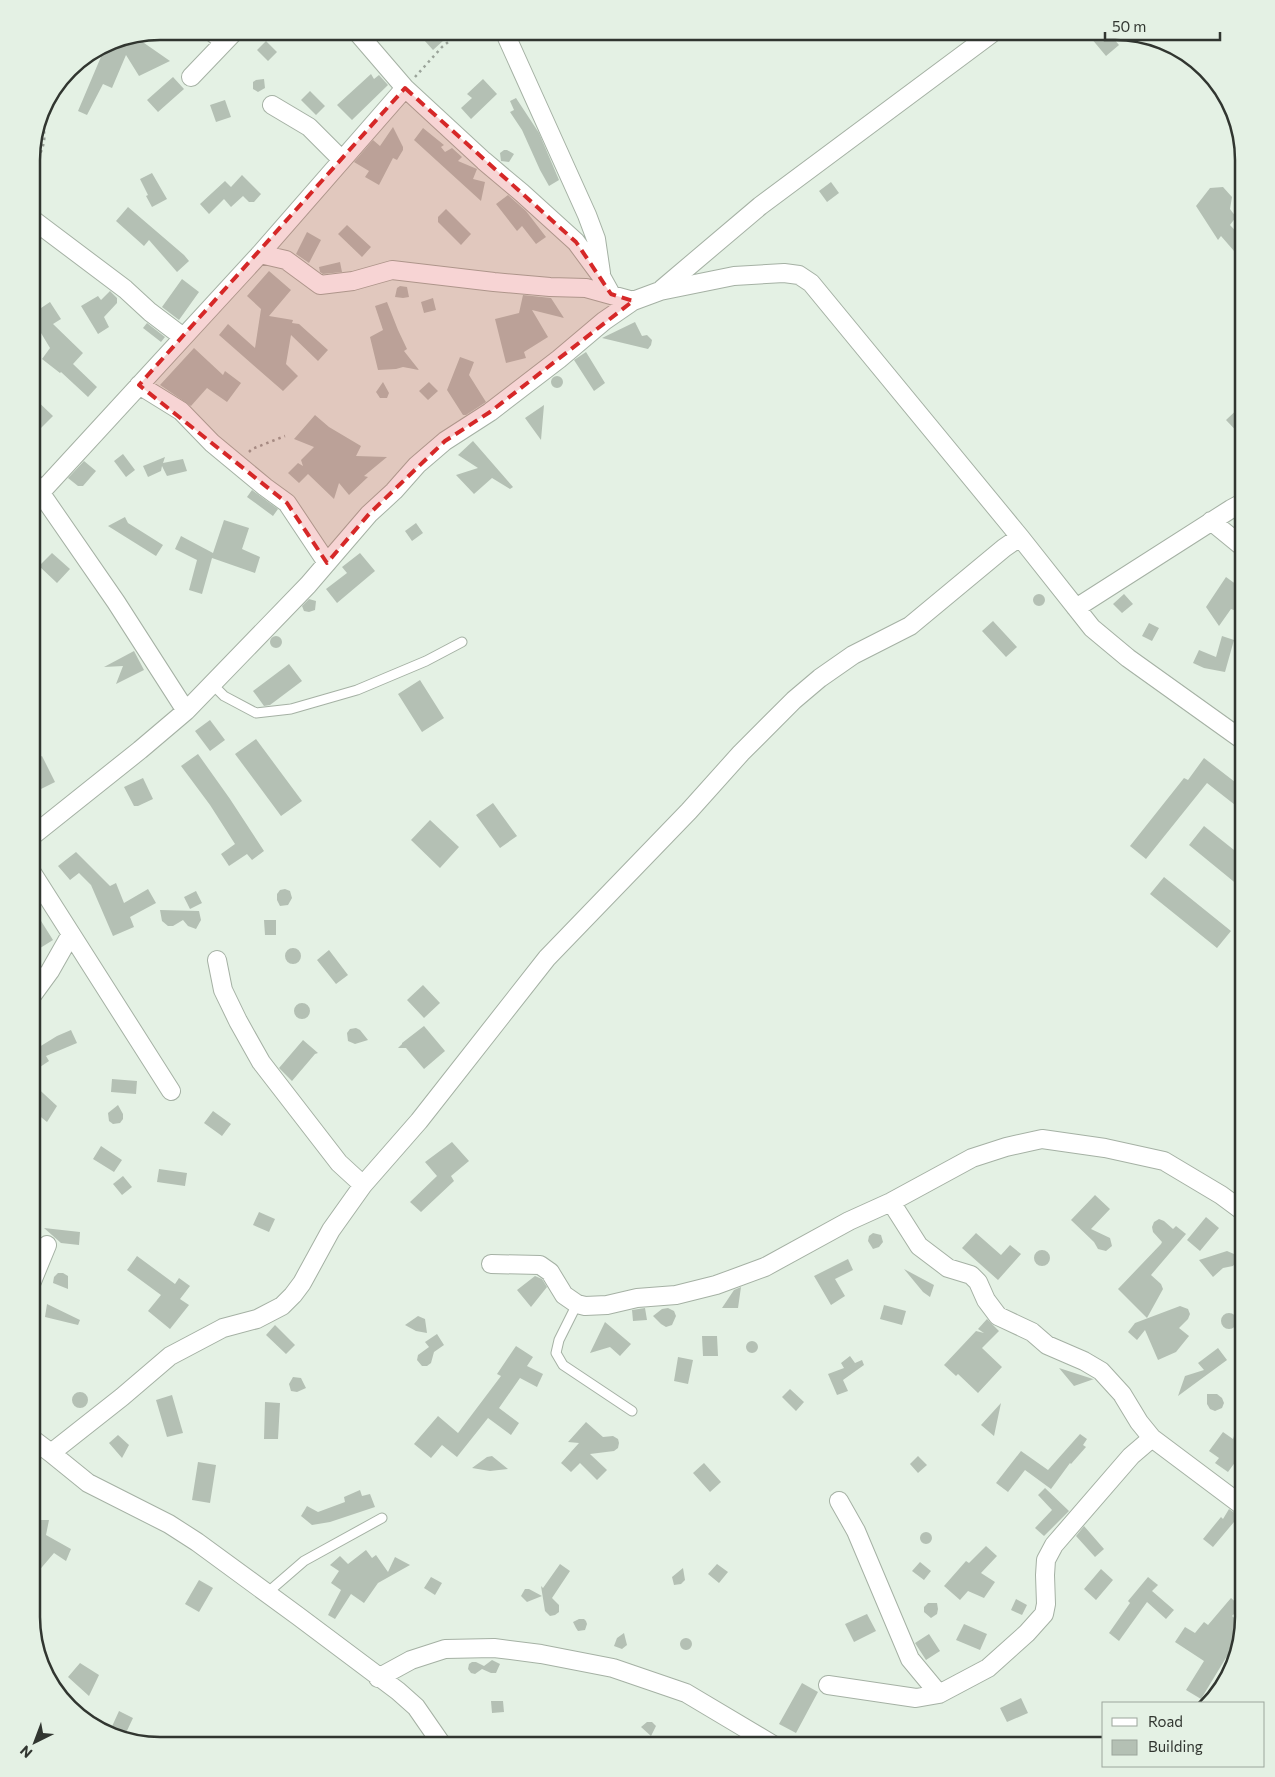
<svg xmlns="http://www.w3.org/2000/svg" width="1275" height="1777" font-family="Commissioner,sans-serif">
<rect width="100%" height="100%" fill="#e4f1e4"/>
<path fill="#b4c0b4" d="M416 31H454L433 50Z
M1086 32H1108L1119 45 1106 56Z
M134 36 170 61 139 76 126 55 112 88 103 84 87 115 78 111 103 52V46L111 41Z
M266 41 277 52 268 61 257 50Z
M371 74 374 79 379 75 388 85 352 120 337 105Z
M173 77 184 89 158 112 147 100Z
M264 79 265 88 258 92 253 89V82L256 80Z
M483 79 497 94 471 119 461 108 472 98 467 94Z
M310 91 325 106 316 115 301 100Z
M516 98 539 133 559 180 549 186 540 170 522 130 510 112 514 110 510 101Z
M225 100 231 117 216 122 210 105Z
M393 127 403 147V150L397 160 393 158 379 185 365 177 369 171 354 162 373 140 380 146Z
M423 128 444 145 441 147 445 152 452 148 462 157 458 161 477 169 473 179 485 182 481 201 414 140Z
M504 150H507L514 154 509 162 501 161 500 153Z
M152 173 167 199 152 207 146 196 148 195 140 179Z
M242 175 261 194 254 202H249L243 196 231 207 224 199 209 214 200 204 225 181 231 187Z
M831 182 839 193 827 202 819 191Z
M1223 187 1232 197 1230 209 1236 217 1230 225 1244 240 1234 251 1221 236 1218 240 1196 206 1210 188Z
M508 195 526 211 546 237 536 244 522 226 517 231 496 204Z
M128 207 184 255 189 261 177 272 149 240 144 246 116 221Z
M446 209 471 234 461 245 438 222V217Z
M347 225 371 247 362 257 338 234Z
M307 232 321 240 309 263 296 254Z
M340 262 342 272 323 274 320 272 319 267Z
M269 271 291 290 269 316 293 320 292 323 299 324 328 350 318 361 291 335 286 364 298 376 283 391 219 335 228 324 255 348 261 309 247 296Z
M182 279 199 292 179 320 162 307Z
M400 286 407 287 409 297 403 298 395 297 397 288Z
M110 291 117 298V303L104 317 109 327 98 334 81 306 98 296 101 300Z
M523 295 551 298 564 318 532 310 548 337 524 352 526 358 506 363 495 319 519 313Z
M433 298 436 310 424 313 421 302Z
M50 302 61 319 53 324 83 353 73 364 97 387 88 397 61 372 60 373 42 359 50 348 32 318V314Z
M387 302 398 330 407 349 404 351 419 370 403 367 396 369 378 370 370 337 383 330 375 306Z
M635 322 642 336 647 335 652 340 651 345 648 349 602 338Z
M147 323 165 337 161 342 143 328Z
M194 348 223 375 225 371 241 383 227 402 207 388 191 406 160 385Z
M586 352 605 383 594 391 574 360Z
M460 357 474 362 469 375 486 402 466 415H463L447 390Z
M551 382a6 6 0 1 1 12 0a6 6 0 1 1-12 0Z
M383 382 389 393 387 398H380L376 392Z
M429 382 438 391 428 400 419 391Z
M32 396 53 416 31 438 32 414Z
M1244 403V439L1226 420Z
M544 405 541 440 525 418Z
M315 415 329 427 361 446 356 456 387 457 364 476 368 477 349 495 339 483 334 499 308 474 299 483 288 473 298 463 303 466 301 460 314 447 294 439Z
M473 441 513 487 510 489 492 478 474 494 456 475 478 468 458 455Z
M123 454 135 470 126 477 114 461Z
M165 457 163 463 183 459 187 471 167 476 162 466 161 471 148 477 143 466Z
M84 461 96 471 83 486H78L68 478Z
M252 490 278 509 273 516 247 497Z
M125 517 128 523 163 545 156 556 108 526Z
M224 520 249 528 242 549 260 557 255 573 212 558 202 594 189 590 197 560 175 549 181 536 213 553Z
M416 523 423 533 412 541 405 531Z
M52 553 70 569 57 583 39 566Z
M360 553 375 571 337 603 326 589 347 573 342 567Z
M1226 577 1244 590V614L1231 609 1219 626 1206 607Z
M1033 600a6 6 0 1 1 12 0a6 6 0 1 1-12 0Z
M1124 594 1133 604 1122 613 1113 604Z
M309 599 316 601 315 610 309 612 304 611 302 606Z
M993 621 1017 647 1006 657 982 631Z
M1149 623 1159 628 1152 641 1142 636Z
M270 642a6 6 0 1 1 12 0a6 6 0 1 1-12 0Z
M1222 636 1234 640 1225 672 1204 668 1193 663 1199 650 1216 657Z
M134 651 144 670 116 684 123 666 104 667Z
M289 664 302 681 270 705 264 706 253 691Z
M420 680 444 718 422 732 398 694Z
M210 720 225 740 210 751 195 731Z
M256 739 302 801 281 816 235 754Z
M198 754 230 799 264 851 252 860 247 854 229 866 221 854 235 844 210 805 181 766Z
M42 756 55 782 31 794V761Z
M1204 758 1244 789V812L1207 783 1146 859 1130 846 1184 778 1188 780Z
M143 778 153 799 138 806H134L124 787Z
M493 803 517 836 500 848 476 815Z
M430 820 459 847 440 868 411 840Z
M1204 826 1244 858V890L1189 845Z
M76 852 110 886 116 883 124 903 148 889 156 903 130 917 134 927 113 936 91 885 79 873 70 880 58 866Z
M1164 877 1231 931 1217 948 1150 894Z
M285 889 290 891 292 898 288 905 280 906 277 900V894L280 890Z
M196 891 202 903 190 909 184 897Z
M31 905 53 940 37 950 31 940Z
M160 910 199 911 201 920 196 929 188 926 183 920 173 926H168L162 921Z
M264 920H276V935H265Z
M285 956a8 8 0 1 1 16 0a8 8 0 1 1-16 0Z
M329 950 348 975 336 984 317 960Z
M423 985 440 1003 424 1018 407 1000Z
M294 1011a8 8 0 1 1 16 0a8 8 0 1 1-16 0Z
M424 1026 445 1051 424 1069 406 1048H398L402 1044V1043Z
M356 1028 360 1030 368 1040 355 1044 348 1041 347 1033 350 1029Z
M71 1030 77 1043 46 1056 49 1061 31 1073V1052L57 1036Z
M303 1040 318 1053 315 1054 292 1081 279 1068Z
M112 1079 137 1081 136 1094 111 1092Z
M31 1082 57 1106 47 1122 31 1109Z
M118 1105 123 1114V1119L120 1123 113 1124 109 1121 108 1113Z
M213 1111 231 1124 222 1136 204 1123Z
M452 1142 469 1161 451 1176 454 1181 421 1212 410 1202 437 1176 425 1162Z
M101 1146 122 1160 114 1172 93 1159Z
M159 1169 187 1173 185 1186 157 1182Z
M123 1176 132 1187 122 1195 113 1184Z
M1095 1195 1110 1209 1091 1229 1110 1238 1112 1246 1106 1251 1098 1249 1094 1242 1071 1220Z
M259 1212 275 1219 269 1232 253 1225Z
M1206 1217 1219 1228 1200 1251 1187 1240Z
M1159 1219 1164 1221 1173 1229 1176 1226 1186 1234 1151 1275 1161 1284 1163 1289 1147 1318 1118 1289 1161 1244 1162 1242 1153 1232 1152 1227 1154 1222Z
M44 1228 80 1232 79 1245 61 1243Z
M873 1233 881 1235 883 1242 879 1247 873 1249 868 1241 869 1236Z
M976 1233 1001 1255 1010 1245 1021 1254 998 1280 962 1248Z
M1034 1258a8 8 0 1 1 16 0a8 8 0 1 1-16 0Z
M1227 1251 1234 1254 1236 1262 1233 1266 1223 1268 1213 1277 1199 1260Z
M137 1256 175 1284 179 1278 190 1286 180 1299 189 1305 170 1329 148 1311 161 1295 127 1270Z
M848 1259 853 1270 835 1279 845 1296 831 1305 814 1276Z
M904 1269 934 1285 930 1297 923 1292Z
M58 1273H63L68 1276V1289L53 1283 54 1277Z
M535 1276 542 1279 547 1287 531 1307 517 1290Z
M741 1287 738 1308H722L734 1290Z
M47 1304 80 1320 78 1325 45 1317Z
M884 1305 906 1311 902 1325 880 1319Z
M1180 1306 1188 1309 1190 1314 1188 1319 1179 1328 1189 1336 1176 1352 1158 1360 1145 1330 1137 1340 1128 1332 1135 1323Z
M645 1308 647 1320 633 1321 632 1310Z
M668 1308 674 1311 676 1316 672 1325 666 1327 661 1324 653 1316 662 1309Z
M1221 1321a8 8 0 1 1 16 0a8 8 0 1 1-16 0Z
M418 1316 425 1319 427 1333 416 1331 405 1325Z
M987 1319 999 1331 982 1348 1002 1367 978 1393 958 1374 956 1376 944 1365 976 1331 984 1333 978 1329Z
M605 1322 631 1344 620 1356 610 1347 590 1353Z
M275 1325 295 1345 286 1354 266 1335Z
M437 1334 444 1345 434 1352 431 1363 427 1366H422L417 1360 418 1355 429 1347 425 1342Z
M702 1336H717L718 1356H703Z
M746 1347a6 6 0 1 1 12 0a6 6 0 1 1-12 0Z
M516 1346 533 1357 527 1366 543 1374 537 1387 520 1378 499 1408 519 1423 511 1435 488 1418 457 1457 442 1445 431 1458 414 1444 438 1416 458 1433 501 1376 497 1374Z
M1218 1348 1227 1360 1178 1396 1185 1376 1204 1370 1198 1363Z
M850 1356 855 1363 862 1360 864 1365 843 1380 848 1391 837 1395 828 1374 844 1368 841 1363Z
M678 1357 693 1360 688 1384 674 1381Z
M1059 1368 1093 1379H1094L1074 1386Z
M293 1377 301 1378 306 1388 297 1392 291 1391 289 1384Z
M790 1389 804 1402 796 1411 782 1397Z
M72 1400a8 8 0 1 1 16 0a8 8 0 1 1-16 0Z
M1207 1394H1217L1222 1398 1224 1403 1222 1408 1215 1411 1210 1409 1207 1404Z
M172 1395 183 1433 167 1437 156 1400Z
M265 1402 280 1403 278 1439H264Z
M1001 1403 994 1436 981 1425Z
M586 1422 603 1437 613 1436 618 1439 619 1443 618 1448 614 1451 590 1454 607 1470 597 1480 580 1463 571 1472 561 1463 579 1443 568 1442Z
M1223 1432 1233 1439 1234 1436 1244 1443V1450L1228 1472 1215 1463 1219 1458 1209 1451Z
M1080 1434 1087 1439 1083 1445 1086 1447 1071 1464 1070 1463 1051 1489 1025 1470 1008 1492 996 1483 1021 1451 1048 1470Z
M118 1435 129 1445 122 1458 109 1443Z
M492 1456 508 1469 490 1471 472 1468 487 1457Z
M918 1456 927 1465 918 1473 910 1464Z
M198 1462 216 1465 210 1503 192 1500Z
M704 1463 721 1482 710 1492 693 1473Z
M1045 1488 1069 1511 1044 1536 1035 1528 1052 1510 1038 1495Z
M360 1490 362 1496 370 1494 375 1507 330 1522 312 1525 301 1516 307 1506 318 1512 345 1502 344 1497Z
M1229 1509 1239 1516 1213 1547 1203 1539 1221 1517 1223 1519Z
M32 1520H49L46 1535 71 1549 66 1561 54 1553 31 1580Z
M1084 1526 1104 1549 1095 1557 1076 1536Z
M920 1538a6 6 0 1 1 12 0a6 6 0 1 1-12 0Z
M986 1546 997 1556 981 1573 995 1582 984 1598 968 1591 960 1600 944 1586 966 1561 969 1563Z
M366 1550 372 1558 376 1555 388 1572 395 1557 410 1565 378 1583 364 1603 351 1594 335 1619 328 1615 341 1590 331 1583 339 1571 330 1565 340 1556 348 1564Z
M920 1562 931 1571 924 1580 912 1571Z
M560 1564 570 1571 552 1598 559 1605V1612L555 1615 550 1616 545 1611 541 1586 543 1588Z
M717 1564 728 1572 719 1583 708 1574Z
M683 1568 685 1580 681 1584 674 1585 672 1577Z
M1101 1569 1113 1580 1096 1600 1084 1589Z
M431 1577 442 1583 435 1595 424 1588Z
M1148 1577 1158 1585 1152 1591 1174 1610 1166 1619 1147 1602 1119 1641 1109 1633 1130 1603 1128 1601Z
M199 1580 213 1588 199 1612 185 1604Z
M525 1589H529L542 1596 527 1602 521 1596Z
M1231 1598 1241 1607 1232 1616 1242 1624 1238 1638 1201 1699 1186 1690 1204 1661 1175 1642 1185 1627 1195 1633 1204 1622 1208 1625Z
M1016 1599 1027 1605 1022 1615 1011 1610Z
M928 1603H937L938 1609 937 1614 931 1618 924 1612V1607Z
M867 1614 876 1631 854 1642 845 1624Z
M579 1619H584L586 1621 587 1624 585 1630 578 1631 576 1628 573 1622Z
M964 1624 987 1634 980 1650 956 1640Z
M624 1633 627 1645 622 1649 614 1646 617 1638Z
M929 1634 940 1651 926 1660 915 1643Z
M680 1644a6 6 0 1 1 12 0a6 6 0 1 1-12 0Z
M492 1660 500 1664 496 1673H491L482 1669 475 1674 471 1673 468 1669 469 1664 472 1662H476L484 1666Z
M80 1663 99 1675 89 1696 68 1677Z
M802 1683 818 1692 796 1733 779 1724Z
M1021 1698 1028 1713 1007 1722 1000 1708Z
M491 1701H503L504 1712 492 1713Z
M119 1711 133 1718 124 1737 109 1733Z
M647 1722H652L656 1726 651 1736 641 1727Z"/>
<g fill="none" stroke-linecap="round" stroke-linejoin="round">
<g stroke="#a5b1a4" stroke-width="11">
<path id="service" d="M212 684 224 696 256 713 291 709 357 690 426 661 462 642
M577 1304 559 1340 556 1353 563 1365 632 1411
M267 1593 304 1561 382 1518"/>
</g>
<g stroke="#a5b1a4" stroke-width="20">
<path id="minor" d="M211 31 224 42
M356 31 405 88 484 161 522 193 576 242 601 276 611 294
M504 31 587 215 596 239 601 273
M191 77 235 31
M272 105 309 127 342 160
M32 219 125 289 150 312 183 337
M260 254 286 260 320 285 353 281 392 270 494 282 550 287 586 288 633 301
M662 289 760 206 995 31
M139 385 181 411 212 443 265 487 287 503 327 563
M31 479 116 602 186 711
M31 503 260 254 405 88
M1211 521 1244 548
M1076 608 1231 509 1244 502
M31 837 140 750 186 711 308 585 369 514 394 491 417 465 445 441 490 412 559 359 604 321 633 301 660 291 734 276 784 273 799 275 811 283 1020 537 1092 628 1128 658 1244 741
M31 871 171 1091
M31 997 50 971 71 934
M363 1185 419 1121 547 958 689 811 741 753 794 700 820 678 853 655 910 626 1004 548 1020 537
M891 1202 919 1246 948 1268 971 1275 978 1282 986 1300 998 1316 1032 1332 1047 1345 1084 1361 1101 1371 1122 1394 1139 1422 1152 1438 1244 1507
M491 1264 540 1265 550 1272 564 1295 577 1304 585 1306 607 1305 637 1298 676 1295 716 1285 765 1267 849 1221 891 1202 972 1158 1006 1147 1042 1139 1105 1148 1164 1161 1221 1195 1244 1212
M31 1284 47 1245
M31 1438 51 1453 122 1397 170 1356 223 1328 257 1319 282 1306 293 1295 302 1283 331 1230 363 1185 339 1163 261 1062 238 1021 223 990 217 960
M51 1453 88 1483 169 1524 197 1542 298 1616 398 1691 416 1707 443 1746
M839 1501 856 1531 910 1659 939 1694
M378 1678 411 1660 445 1649 494 1648 541 1654 613 1668 686 1693 775 1746
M828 1685 916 1698 939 1694 988 1668 1027 1633 1044 1614 1046 1604 1045 1575 1046 1560 1054 1545 1131 1456 1152 1438"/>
</g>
<path stroke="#9aa399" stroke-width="2.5" stroke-dasharray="2.5 4" stroke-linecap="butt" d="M415 77 442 47 462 31
M32 170C41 153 50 138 40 120
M249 452 252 449 285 436"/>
<use href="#service" stroke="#fff" stroke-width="9"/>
<use href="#minor" stroke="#fff" stroke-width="18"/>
</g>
<path fill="#d62828" fill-opacity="0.2" stroke="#d62828" stroke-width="4" stroke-dasharray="10 6" stroke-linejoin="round" d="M405 88 576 242 611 294 633 301 490 412 445 441 369 514 327 563 287 503 139 385Z"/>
<path d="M0 0H1275V1777H0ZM160 40H1115A120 120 0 0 1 1235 160V1617A120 120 0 0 1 1115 1737H160A120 120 0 0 1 40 1617V160A120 120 0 0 1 160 40Z" fill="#e4f1e4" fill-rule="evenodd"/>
<path fill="none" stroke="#313630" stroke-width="2.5" d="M160 40H1115A120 120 0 0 1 1235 160V1617A120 120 0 0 1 1115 1737H160A120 120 0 0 1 40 1617V160A120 120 0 0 1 160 40Z"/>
<rect x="1102" y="1702" width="162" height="65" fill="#e4f1e4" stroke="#9ca69c"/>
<rect x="1112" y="1718" width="25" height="8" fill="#ffffff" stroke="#9ca69c"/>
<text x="1148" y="1727" font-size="15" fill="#313630">Road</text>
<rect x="1112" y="1740" width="25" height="15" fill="#b4c0b4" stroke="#9ca69c"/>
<text x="1148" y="1752" font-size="15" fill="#313630">Building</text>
<g transform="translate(35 1742) rotate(222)" stroke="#e4f1e4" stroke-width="4" paint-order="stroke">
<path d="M0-4L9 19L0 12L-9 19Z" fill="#313630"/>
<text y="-8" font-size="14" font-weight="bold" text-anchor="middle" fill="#313630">N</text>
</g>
<path d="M1105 32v8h115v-8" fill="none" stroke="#313630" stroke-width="2.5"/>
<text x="1112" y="32" font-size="15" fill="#313630" stroke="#e4f1e4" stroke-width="4" paint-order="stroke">50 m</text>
</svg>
